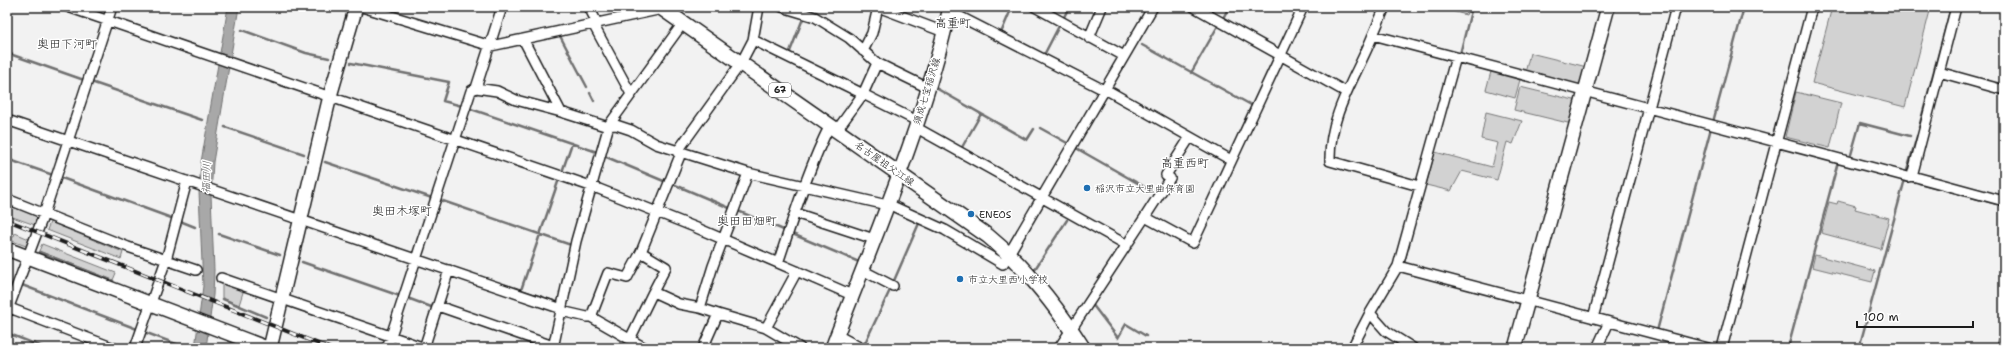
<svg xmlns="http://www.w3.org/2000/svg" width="2011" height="355" font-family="'Shantell Sans','Klee One',sans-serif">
<rect width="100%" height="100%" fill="#f2f2f2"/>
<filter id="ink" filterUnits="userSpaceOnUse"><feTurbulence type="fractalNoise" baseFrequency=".025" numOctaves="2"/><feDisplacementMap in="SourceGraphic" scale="8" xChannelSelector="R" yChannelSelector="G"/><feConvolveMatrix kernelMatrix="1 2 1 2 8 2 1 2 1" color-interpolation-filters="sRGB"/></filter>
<g filter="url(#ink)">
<path fill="#d2d2d2" stroke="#777" d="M1438 7H1469L1466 15Z
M1832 7H1931L1905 107 1812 83Z
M1530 53 1587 67 1583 85 1576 86 1525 73Z
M1492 68 1521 76 1515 98 1486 90Z
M1520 87 1578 101 1572 124 1514 110Z
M1796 92 1841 103 1830 148 1785 137Z
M1486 112 1522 121 1513 144 1507 142 1497 180 1462 171 1451 191 1426 185 1435 152 1492 167 1498 143 1481 139Z
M1838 201 1856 206 1855 209 1889 218 1881 249 1821 233 1829 202 1837 204Z
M7 204 38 217 35 225 7 215Z
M50 222 123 252 121 259 47 230Z
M15 233 29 239 26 246 7 239V234L14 236Z
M42 244 116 273 113 280 39 251Z
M1815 255 1875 271 1872 282 1812 267Z
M222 282 244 289 239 305 222 298Z"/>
<path fill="#a8a8a8" stroke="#707070" d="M228 7H239L213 162 211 195 214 270 213 295 206 348H195L203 286 199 191 201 162Z"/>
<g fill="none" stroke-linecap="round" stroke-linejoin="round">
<path stroke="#707070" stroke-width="2.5" d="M1063 19 1069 7
M1222 20 1229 7
M242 30 306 53 329 58
M1001 33 1012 7
M559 34 587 87
M1142 45 1253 106
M7 53 84 80
M789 54 804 16
M1460 54 1472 7
M1044 55 1059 26
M351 63 449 82 443 101 462 106
M1191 73 1219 24
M91 82 202 120
M934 87 1027 140 1034 129
M590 93 594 101
M621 100 626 94
M471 109 597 152 598 150
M1713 122 1744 7
M225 127 304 154
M1919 127 1951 7
M1040 128 1069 144
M1076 148 1155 193
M961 149 981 114
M604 156 666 182
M1850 158 1860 123 1910 136
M7 159 53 175
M325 162 432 198
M562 172 572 143
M1906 174 1917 136
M59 177 174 219
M1908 180 1914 182
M1919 183 1957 193
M672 186 673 184 732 209
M1962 195 1967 196
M1971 197 2004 206
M440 200 571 245
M738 211 786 231
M180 221 195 227
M790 233 859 262
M219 234 280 255
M39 252 113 281
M302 262 400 296
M1404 263 1409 242
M1033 272 1067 220
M893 283 920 221
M22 285 137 329
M223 299 266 317
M410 299 434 308
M556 302 521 290 559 179
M1092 304 1118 338 1126 324 1146 336
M1657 331 1711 128
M144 332 187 348
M7 333 45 348
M864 345 891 288
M1788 348 1838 162
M1859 348 1905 179
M1997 348 2000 337"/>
<g stroke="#1c1c1c" stroke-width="12">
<path id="street" d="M68 7 599 189 697 228 852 295
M362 7 491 46 667 8
M589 7 597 23
M782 7 815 17 849 38 877 63 928 88
M878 7 944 32
M1035 7 1124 56
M1194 7 1346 92
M949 11 1104 90
M593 24 631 94
M1373 35 1385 7
M1089 38 1102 7
M523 39 561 112
M753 40 863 94 877 63
M863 51 872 33 878 7
M1939 72 2004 90
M476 88 502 7
M1105 89 1231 160
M7 120 562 309
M915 127 1127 245
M837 130 863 94 917 121
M677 152 741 63 753 40 759 7
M1912 176 1956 7
M1419 186 1330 161C1329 114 1356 77 1373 35L1908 177 1912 176 2004 201
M7 199 128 247 196 270
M888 204 945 230 1003 264 1153 7
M795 213 874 239
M1145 217 1170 178 1166 175 1190 137
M778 263C794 216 808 169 830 125
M1398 266 1708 348
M862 270 893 286
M221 278 425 348
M653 292 666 267 641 252 681 153
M438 306 553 346
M7 307 114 348
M561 311 587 317H591L645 348
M7 312 44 214 112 7
M718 314 700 308 713 266 748 173
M591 317 608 273 627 278 641 252
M1593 318 1676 7
M766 328 797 271
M837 335 861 348
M630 339 653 292 679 304 700 308
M135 348 166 260 187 181
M387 348 471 91 476 88 497 91 516 100 561 112 605 126 616 125 631 130 656 144 748 173 887 205
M424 348 449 270
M553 348 576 241 609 125 683 23
M703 348 718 314 766 328 800 348
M1059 348 1145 217 1193 243 1303 7
M1352 348 1370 313
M1413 348 1386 331 1370 313 1398 266 1456 57
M1597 348 1609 322
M1722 348 1812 7"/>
</g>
<g stroke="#1c1c1c" stroke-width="16">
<path id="secondary" d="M7 249 267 348
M270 348 330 96 356 7
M832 348C875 236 924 124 950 7
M1515 348 1608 7"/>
</g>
<g stroke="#1c1c1c" stroke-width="17">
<path id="primary" d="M660 7 988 236C1026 267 1057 307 1083 348"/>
</g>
<use href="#street" stroke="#fff" stroke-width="9"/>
<use href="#secondary" stroke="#fff" stroke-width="13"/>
<use href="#primary" stroke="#fff" stroke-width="14"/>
<g stroke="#1c1c1c" stroke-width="4">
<path id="rail" d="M7 220 329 348"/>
</g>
<use href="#rail" stroke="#fff" stroke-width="2.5" stroke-dasharray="8" stroke-linecap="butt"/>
</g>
</g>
<g fill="#1f6fb2" stroke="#fff" stroke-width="1.5">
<circle cx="1087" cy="188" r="4"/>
<circle cx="971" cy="214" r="4"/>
<circle cx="960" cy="279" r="4"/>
</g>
<g text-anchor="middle" stroke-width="3" stroke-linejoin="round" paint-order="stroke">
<rect fill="#fff" stroke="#606060" stroke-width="1" x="769" y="83" width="22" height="14" rx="3"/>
<g font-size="9" font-weight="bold" fill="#1c1c1c">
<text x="780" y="93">67</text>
</g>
<g font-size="10" fill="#1c1c1c" stroke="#fff">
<text transform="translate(926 91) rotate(-73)" y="4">須成七宝稲沢線</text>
<text transform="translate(885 163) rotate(35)" y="4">名古屋祖父江線</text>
</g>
<g font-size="10" fill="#1c1c1c" stroke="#fff" text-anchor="start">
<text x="1095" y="192">稲沢市立大里曲保育園</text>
<text x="979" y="218">ENEOS</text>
<text x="968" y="283">市立大里西小学校</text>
</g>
<g font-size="11" font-style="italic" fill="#5b5b5b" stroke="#fff">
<text transform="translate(206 177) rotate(-88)" y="4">福田川</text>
</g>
<g font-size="12" fill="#1c1c1c" stroke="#fff">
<text x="953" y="27">高重町</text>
<text x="67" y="48">奥田下河町</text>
<text x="1185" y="167">高重西町</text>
<text x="402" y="215">奥田木塚町</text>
<text x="747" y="225">奥田田畑町</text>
</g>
</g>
<rect width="2011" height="355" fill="none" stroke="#fff" stroke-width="24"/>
<rect x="12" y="12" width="1987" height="331" fill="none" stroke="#1c1c1c" stroke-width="1.5" filter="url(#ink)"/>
<path d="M1857 321v6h116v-6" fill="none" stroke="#1c1c1c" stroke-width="2"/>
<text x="1863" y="321" font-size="12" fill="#1c1c1c" stroke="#ffffff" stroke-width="3" paint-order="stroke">100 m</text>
</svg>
